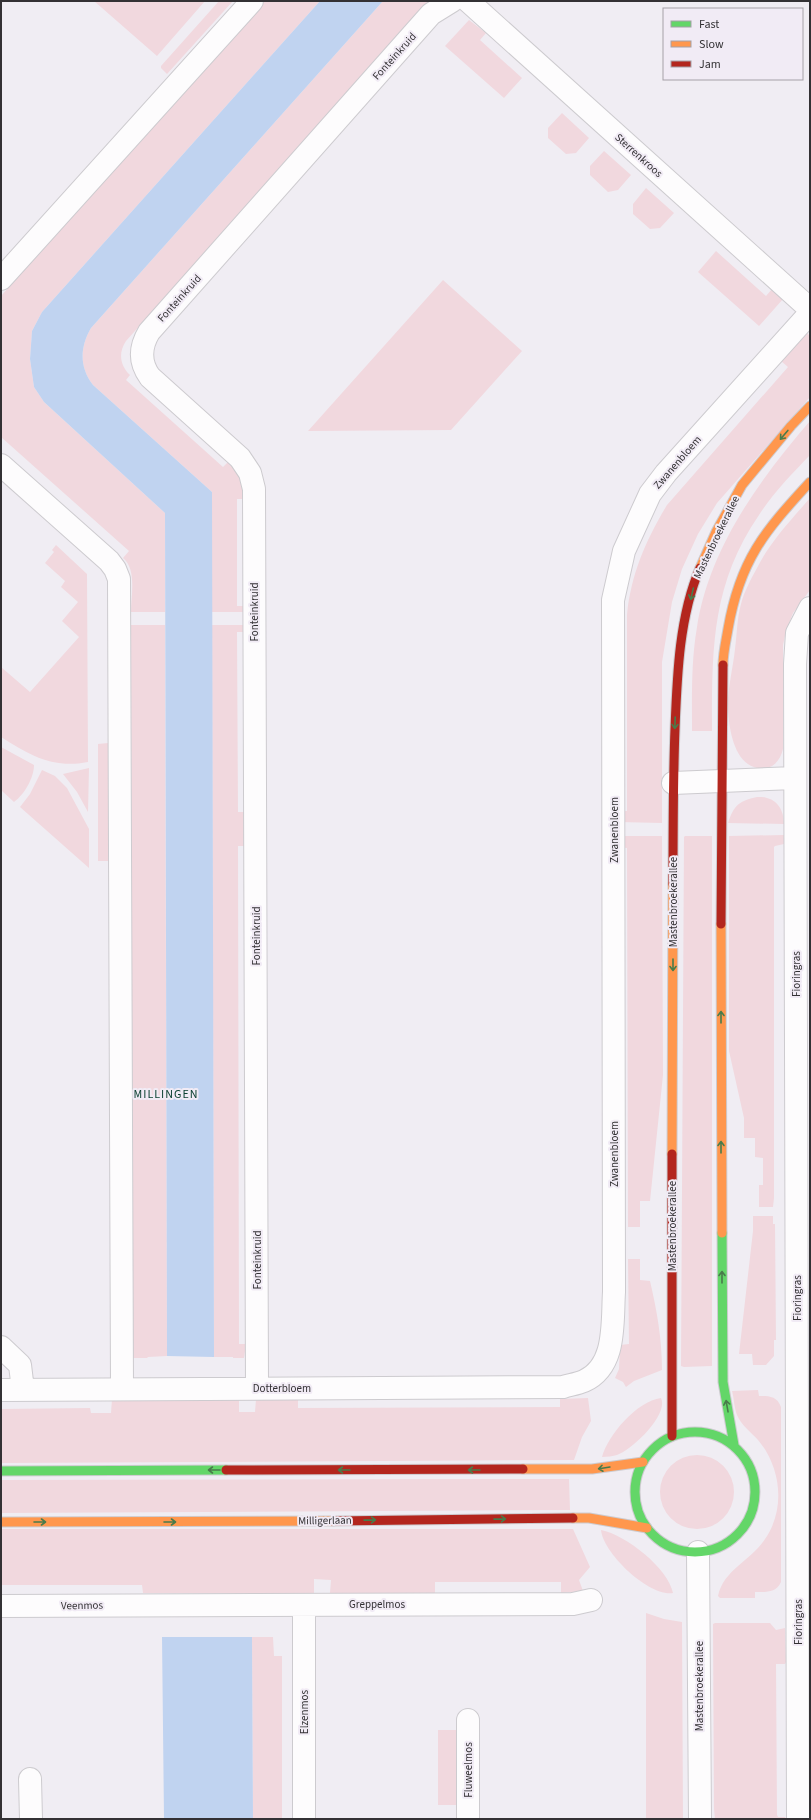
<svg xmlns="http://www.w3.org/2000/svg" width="811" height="1820" font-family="'Source Sans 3',sans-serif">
<rect width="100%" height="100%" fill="#f0edf3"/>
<path fill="#f1d8de" d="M94 1H205L157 56Z
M219 1H233L167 74 161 68V66Z
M265 1H320L42 312 32 331 30 359 34 387 44 402 165 513V612H131C131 596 137 569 123 558L129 551 1 437V296Z
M383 1H430L126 341C118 353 120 365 130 375L126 380 223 467 228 462C239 472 243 484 244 499H237V606H244V612H212V492L93 385C79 367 80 347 91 328Z
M469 20 486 33 480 40 522 78 504 98 445 46Z
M562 113 589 138 576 153 566 154 548 138V128Z
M604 151 631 175 618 190 608 192 590 175V166Z
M646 188 674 213 660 228 650 229 633 214V204Z
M716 251 766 296 772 289 783 299 759 326 698 272Z
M443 280 522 351 451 430 308 431Z
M807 333 810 336V397L717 503 698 534 682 569 672 602 662 662V823L618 822V811H627V615C631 574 646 540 667 505L788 367 781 361Z
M810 421V455C792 474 773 493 759 515 711 585 712 650 712 731H692C692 696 691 662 697 627 709 549 759 480 810 421Z
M810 498V590L793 613 786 631 783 645V749C780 762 771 771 757 768 734 763 729 729 728 709 727 691 733 668 735 649 737 635 737 618 741 604 744 592 751 579 757 568 770 542 791 520 810 498Z
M56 545 87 574 88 762C52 769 30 755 1 737V667L30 692 79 637 62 621 78 602 61 587 65 581 45 563 54 552 52 550Z
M131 625H165L167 1356 148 1357 147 1358H133Z
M212 625H244V632H237L238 812H245V846H238L239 1344H246L244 1358H233V1357H214Z
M108 743V861H98V744Z
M1 747 34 765C34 778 24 795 14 802L1 790Z
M89 768 88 812 77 792 63 774Z
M42 770 55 776 67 788 89 829V868L20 807 30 794Z
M757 797C774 796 784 807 784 824L728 823C734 805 739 801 757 797Z
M784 835V844L775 846 774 847V1198L773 1207H759V1185H763V1158L755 1157V1138H744V1118L729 1051V836Z
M618 836H662L663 1075 650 1201H640V1227H628L627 848 618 847Z
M685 836H712V1366L684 1367 681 1366 684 837Z
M753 1216H773V1224H775L776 1340H774V1356L766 1365H753L752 1354H739L753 1231Z
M628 1259H640V1280L650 1281C657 1311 662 1339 662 1370L634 1381 626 1387 623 1382 615 1378 619 1369 620 1345 629 1344Z
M758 1390 759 1396C769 1396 777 1396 781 1407V1582C776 1593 766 1592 755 1592V1598H720L718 1596C724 1569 751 1561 765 1539 786 1509 781 1467 758 1440 751 1432 741 1425 737 1415 734 1407 734 1398 732 1391Z
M588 1398 591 1421 582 1437 574 1460 1 1463V1409L90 1408 91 1413H111L112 1399H239V1412H255L256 1399H298V1408L560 1407V1399Z
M661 1398C669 1415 632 1450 617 1455 613 1456 607 1457 602 1457 608 1435 637 1401 661 1398Z
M660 1492a37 37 0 1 1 74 0a37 37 0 1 1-74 0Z
M569 1479 570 1510 1 1513V1480Z
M1 1529H573L590 1567 579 1580 583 1591 561 1593V1582H435V1593H330L331 1580 314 1579V1593H143L142 1585H1Z
M601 1530C626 1535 668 1568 673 1593 649 1597 603 1553 601 1530Z
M646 1613 664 1619 682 1622 683 1819H646Z
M715 1623H770L776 1630 785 1628 786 1662 785 1664H776L777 1815 778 1817H785L786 1819H715L714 1809 713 1624Z
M252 1637H273L274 1656H282V1819H253Z
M438 1730H459V1805H438Z"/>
<path fill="#c0d3f0" d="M320 1H383L91 328C80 347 79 367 93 385L212 492 214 1357 167 1356 165 513 44 402 34 387 30 359 32 331 42 312Z
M162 1637H252L253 1819H164Z"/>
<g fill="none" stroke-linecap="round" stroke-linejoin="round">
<g stroke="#cdcbcf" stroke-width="24">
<path id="street" d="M468 1 810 309
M1 279 252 1
M1 465 109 561 115 569 119 579 122 1388
M673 783 795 778
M1 1347 20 1365 23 1390
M257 1388 254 489 250 473 240 458 150 377C139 362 140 347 149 332L431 14 452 1
M1 1390 563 1387C569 1385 577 1384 584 1381 617 1366 612 1322 614 1292L613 600 624 551 650 494 666 473 810 313
M698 1552 700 1819
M304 1605V1819
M1 1606 573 1604 591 1600
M468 1720V1819
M30 1779 31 1819
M798 1819 795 664 797 633 810 608"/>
</g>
<g stroke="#cdcbcf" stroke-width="11">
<path id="fast" d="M722 1233 723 1382 734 1445
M635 1492a60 60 0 1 1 120 0a60 60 0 1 1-120 0Z
M1 1471 226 1470"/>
</g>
<g stroke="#cdcbcf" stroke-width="11">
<path id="slow" d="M700 568 716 532 742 485 791 426 810 406
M723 665C723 653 726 641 728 629 740 560 764 532 810 482
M721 924 722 1233
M672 1154 673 884
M523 1469H592L643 1462
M573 1518H589L647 1528
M1 1522 333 1521"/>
</g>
<g stroke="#cdcbcf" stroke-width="11">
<path id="jam" d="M673 884C673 832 673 781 675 729 677 677 679 616 700 568
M721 924 723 665
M672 1436V1154
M226 1470 523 1469
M333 1521 573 1518"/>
</g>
<use href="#street" stroke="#fdfcfd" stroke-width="22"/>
<use href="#fast" stroke="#63d668" stroke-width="9"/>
<use href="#slow" stroke="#ff974d" stroke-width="9"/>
<use href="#jam" stroke="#b3261e" stroke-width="9"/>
</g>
<defs><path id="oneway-shaft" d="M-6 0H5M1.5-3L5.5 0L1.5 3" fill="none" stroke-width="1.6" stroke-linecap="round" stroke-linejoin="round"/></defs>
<g stroke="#497b4b">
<use href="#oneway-shaft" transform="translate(784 435) rotate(130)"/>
<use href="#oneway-shaft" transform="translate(692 594) rotate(103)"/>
<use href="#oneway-shaft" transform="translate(675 723) rotate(92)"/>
<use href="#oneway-shaft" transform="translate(673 965) rotate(90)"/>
<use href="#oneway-shaft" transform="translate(721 1017) rotate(-90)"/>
<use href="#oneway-shaft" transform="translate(721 1147) rotate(-90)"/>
<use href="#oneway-shaft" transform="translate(722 1277) rotate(-90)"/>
<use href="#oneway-shaft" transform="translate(727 1406) rotate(-100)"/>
<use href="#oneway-shaft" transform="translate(604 1468) rotate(171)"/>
<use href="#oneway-shaft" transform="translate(214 1470) rotate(180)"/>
<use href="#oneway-shaft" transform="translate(344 1470) rotate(180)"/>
<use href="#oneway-shaft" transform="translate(474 1470) rotate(180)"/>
<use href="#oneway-shaft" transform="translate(500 1519) rotate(-1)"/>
<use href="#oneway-shaft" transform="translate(370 1520) rotate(-1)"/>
<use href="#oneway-shaft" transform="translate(40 1522)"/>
<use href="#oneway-shaft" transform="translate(170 1522)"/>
</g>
<g text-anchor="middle" stroke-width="4" stroke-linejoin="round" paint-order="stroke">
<g font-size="11" fill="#333134" stroke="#f1ebf5">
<text transform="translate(394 56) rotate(-48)" y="4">Fonteinkruid</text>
<text transform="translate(639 155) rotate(42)" y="4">Sterrenkroos</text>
<text transform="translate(179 298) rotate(-48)" y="4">Fonteinkruid</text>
<text transform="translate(677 462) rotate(-49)" y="4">Zwanenbloem</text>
<text transform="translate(716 537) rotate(-64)" y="4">Mastenbroekerallee</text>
<text transform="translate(254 612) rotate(-90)" y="4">Fonteinkruid</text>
<text transform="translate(614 830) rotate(-90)" y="4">Zwanenbloem</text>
<text transform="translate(673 902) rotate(-90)" y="4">Mastenbroekerallee</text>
<text transform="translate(256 936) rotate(-90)" y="4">Fonteinkruid</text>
<text transform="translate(796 974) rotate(-90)" y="4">Fioringras</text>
<text transform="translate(614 1154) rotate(-90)" y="4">Zwanenbloem</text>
<text transform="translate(672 1226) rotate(-90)" y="4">Mastenbroekerallee</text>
<text transform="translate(257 1260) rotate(-90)" y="4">Fonteinkruid</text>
<text transform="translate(797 1298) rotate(-90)" y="4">Fioringras</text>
<text x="282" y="1392">Dotterbloem</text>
<text transform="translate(325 1520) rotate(-1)" y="4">Milligerlaan</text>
<text x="377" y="1608">Greppelmos</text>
<text transform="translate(82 1605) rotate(-1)" y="4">Veenmos</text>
<text transform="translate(798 1622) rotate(-90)" y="4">Fioringras</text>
<text transform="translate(699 1686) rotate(-90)" y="4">Mastenbroekerallee</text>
<text transform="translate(304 1712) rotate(-90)" y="4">Elzenmos</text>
<text transform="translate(468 1770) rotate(-90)" y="4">Fluweelmos</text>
</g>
<g font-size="12" letter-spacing="1" fill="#0c4132" stroke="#f1ebf5">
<text x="166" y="1098">MILLINGEN</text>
</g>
</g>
<rect width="811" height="1820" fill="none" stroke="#333134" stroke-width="4"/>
<rect x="663" y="8" width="140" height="72" fill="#f1ebf5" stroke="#a5a1a8"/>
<rect x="671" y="21" width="20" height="6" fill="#63d668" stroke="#a5a1a8"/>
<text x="699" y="28" font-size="12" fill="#333134">Fast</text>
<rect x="671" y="41" width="20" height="6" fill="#ff974d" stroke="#a5a1a8"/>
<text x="699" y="48" font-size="12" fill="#333134">Slow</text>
<rect x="671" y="61" width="20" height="6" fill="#b3261e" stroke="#a5a1a8"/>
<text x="699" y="68" font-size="12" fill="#333134">Jam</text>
</svg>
